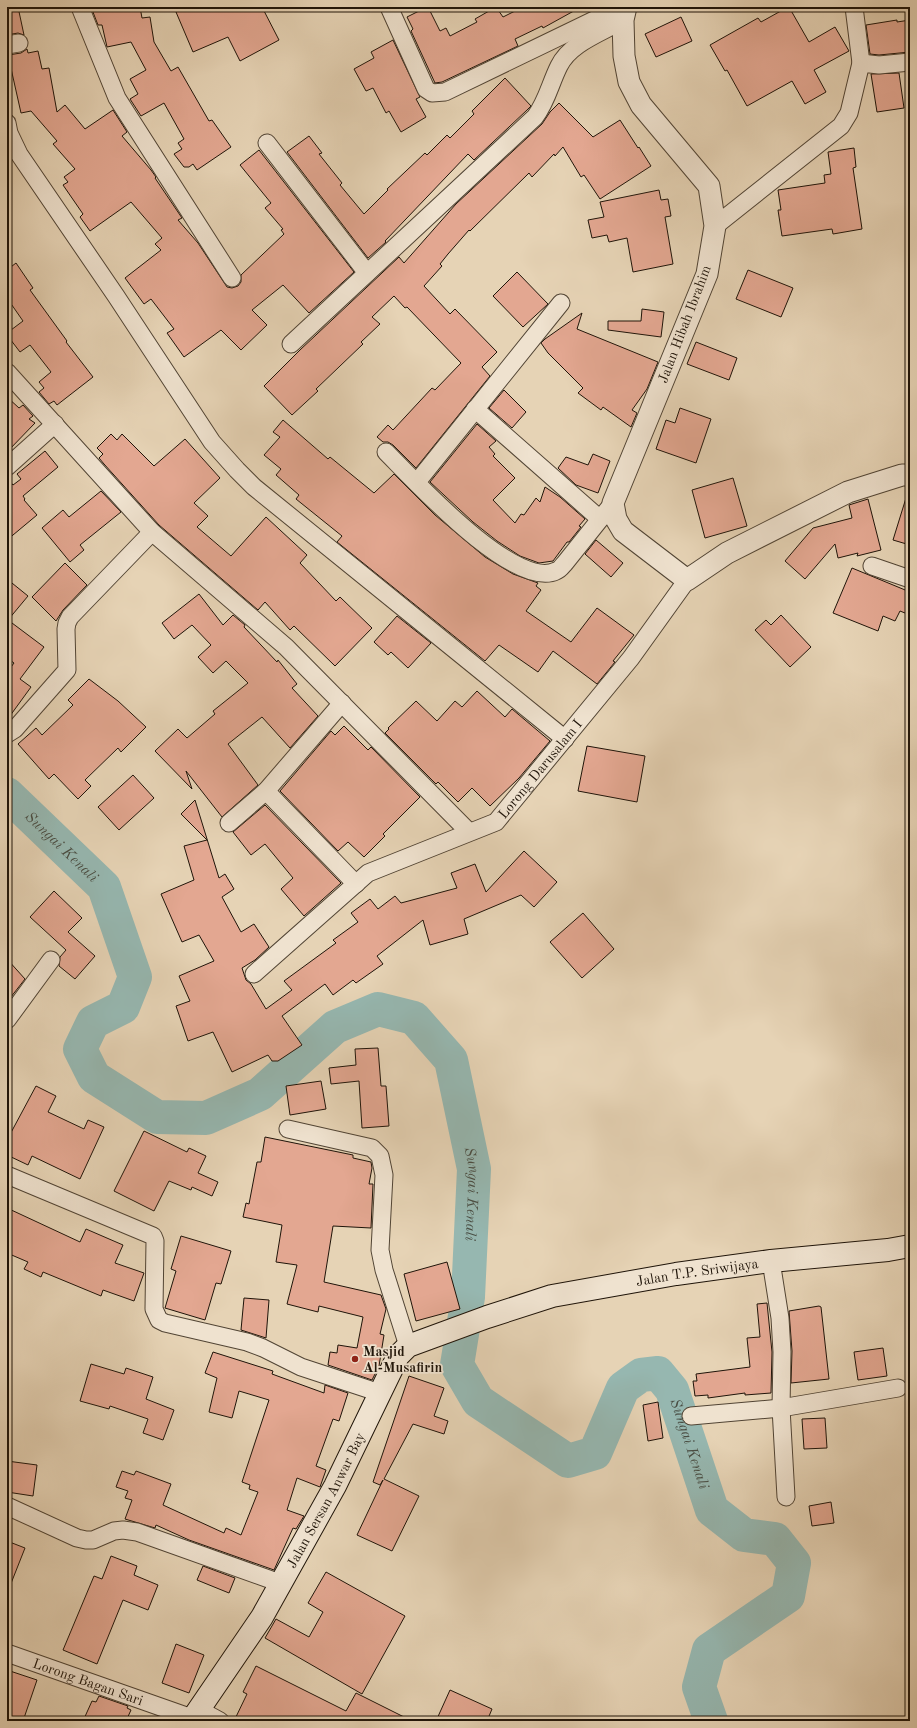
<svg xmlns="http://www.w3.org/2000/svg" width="917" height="1728" font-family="'Old Standard TT',serif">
<rect width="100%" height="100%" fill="#e6d3b5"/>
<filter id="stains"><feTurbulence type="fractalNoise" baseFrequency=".005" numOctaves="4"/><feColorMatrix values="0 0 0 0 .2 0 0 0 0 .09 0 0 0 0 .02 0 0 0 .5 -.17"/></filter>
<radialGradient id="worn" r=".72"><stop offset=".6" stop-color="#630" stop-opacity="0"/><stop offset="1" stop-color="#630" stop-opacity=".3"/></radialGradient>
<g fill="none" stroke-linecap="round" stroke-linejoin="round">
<path stroke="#96b7b0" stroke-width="34" id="s1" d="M7 794 104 887 135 977 123 1007 93 1022 80 1049 94 1077 157 1117 206 1118 260 1094 335 1027 378 1009 414 1018 451 1060 474 1169 468 1297 457 1365 478 1401 568 1461 595 1453 623 1388 641 1375 658 1373 672 1390 712 1510 744 1535 775 1539 794 1563 788 1596 709 1650 699 1687 711 1721"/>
</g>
<path fill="#e3a791" stroke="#1f1409" d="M7 7H18L24 35 18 33 7 35Z
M91 7H140L142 18 150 17 154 42 171 71 178 67 209 121 212 120 231 147 197 170 193 164 189 167H184L174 154 182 149 178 143 184 139 164 103 141 116 130 99 138 94 130 79 146 70 131 42 107 47 102 25H98Z
M189 7H262L279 40 240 61 228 37 193 52 176 12Z
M427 7H428L440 31 446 28 450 36 477 22 475 19 496 7 503 17 523 7H581L543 28 542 26 515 39 518 46 442 82 435 83 411 31 413 29 407 17Z
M788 7H789L809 42 835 27 849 51 814 70 826 92 805 104 792 81 747 106 727 70 725 71 710 45 758 18 761 22Z
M681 17 692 41 656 57 645 34Z
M897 20V22L910 20V52L879 55 870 54 866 25Z
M393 40 420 97 416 99 426 117 401 132 389 111 386 113 373 88 366 91 354 69 374 58 371 52Z
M27 49 28 53 38 51 42 69 49 68 57 112 65 105 85 129 113 110 127 132 122 136 151 170 156 177 155 178 182 218 178 220 198 243 227 287 232 288 238 286 241 282V275L284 234 281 230 283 229 265 208 271 203 240 165 259 150 354 272 309 313 283 285 252 310 267 325 241 350 221 330 184 357 167 333 174 329 151 299 144 304 125 278 161 250 155 244 162 238 131 202 90 231 80 217 83 214 63 185 68 182 64 177 75 169 53 144 57 141 31 111 21 113 8 55 21 53Z
M899 73 904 108 877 112 871 74Z
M505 78 531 106 527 110 474 160 468 154 385 241 386 242 368 258 287 152 309 136 322 153 319 154 342 183 340 185 364 214 388 190 387 189 425 153 427 155 447 135 450 138 474 114 472 111Z
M559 103 593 137 620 120 638 148 639 147 651 166 600 199 584 175 581 177 563 147 555 156 554 154 532 177 529 173 470 231 469 230 448 254 440 264 442 266 424 286 450 314 455 309 497 352 482 367 490 376 416 468 393 445 388 442H383L377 437 388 425 393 430 432 388 435 390 461 363 407 307 405 308 394 296 372 317 380 324 361 342 363 344 316 389 318 391 292 415 264 386 300 350 399 257 404 263 456 204 542 124 550 112Z
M854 148 856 167 853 168 862 229 833 234 832 229 782 236 778 210H781L778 190 825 183 824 175 831 174 828 152Z
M659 190 661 200 668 199 671 216 665 217 673 264 633 272 627 238 609 242 607 235 592 238 588 220 604 217 600 202Z
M16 263 33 288 30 290 67 341 66 342 93 377 57 405 54 401 49 404 39 392 44 388 39 382 51 372 30 345 20 352 7 335V333L23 321 7 298V270Z
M748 270 793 288 781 317 736 299Z
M517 272 548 304 523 327 493 296Z
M642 309 664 312 661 337 608 330V321H641Z
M582 313 577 329 658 362 647 389 632 410 637 413 631 427 603 407 601 410 578 393 583 388 548 353 541 343 545 339Z
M696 342 737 358 729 380 687 364Z
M504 390 526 412 512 428 489 408Z
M7 397 19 408 23 405 33 416 29 419 35 423 7 452Z
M680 408 711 419 696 463 656 449 666 420 675 423Z
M283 420 328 459 330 457 374 493 394 474 435 515 485 557 513 574 538 583 536 586 541 590 526 611 571 642 597 608 634 635 613 661 615 662 597 684 553 651 538 672 499 645 485 661 337 542 342 536 296 499 299 495 276 475 281 469 264 455 280 437 273 432Z
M477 424 496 441 489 447 495 454 493 456 515 478 493 500 515 523 521 514 524 515 536 498 540 502 545 487 560 497 585 519 579 526 581 527 569 542H567L553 561 539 563 520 556 497 541 473 522 430 482Z
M111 434 117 440 122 434 154 466 185 439 220 478 194 503 208 516 197 527 231 556 266 517 307 555 300 563 336 601 340 597 372 628 335 666 294 626 290 630 265 602 258 610 159 525 104 464 99 458 103 454 97 448Z
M45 451 58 467 23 496 25 499 24 500 37 515 7 540V478L13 485 21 479 17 474Z
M593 454 610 461 598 493 576 485 558 468 566 457 588 465Z
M733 478 747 526 705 538 692 490Z
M101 491 121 512 80 545 84 550 70 562 42 528 63 510 69 517Z
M906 498H910V545L893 540Z
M868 499 881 550 857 556 858 553 838 558 835 544 805 579 785 561 813 528 852 518 849 505Z
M596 540 623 563 611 577 585 554Z
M65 563 87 585 63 610 56 621 32 597Z
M852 568 910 592V615L900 611 895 621 883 616 878 631 833 613Z
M7 579 28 596 8 620 44 647 20 679 31 687 7 720V670L8 671 14 663 7 658Z
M199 594 223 625 233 615 245 625 244 627 277 662 278 660 297 684 292 688 318 716 290 748 262 717 228 744 258 785 222 817 186 771 192 789 155 751 178 729 187 738 215 714 213 711 248 683 226 661 213 673 198 657 211 645 192 625 174 639 162 623Z
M781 615 811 647 790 667 755 630 766 620 771 625Z
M397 616 431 643 408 668 391 652 388 655 374 642Z
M89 679 118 701 146 727 121 752 118 748 85 780 91 786 78 799 54 774 49 779 18 744 36 728 42 735 73 705 68 700Z
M477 691 505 717 512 709 550 741 519 778 490 806 472 788 458 802 438 782 436 784 385 733 389 729 388 728 416 701 437 721 455 701 462 707Z
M344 726 368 750 371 747 420 797 383 834 385 836 364 857 348 842 338 851 280 791 331 731 335 735Z
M587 746 645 756 637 802 578 791Z
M133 775 154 798 119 830 98 807Z
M195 800 219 878 225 874 234 889 222 897 241 932 254 924 269 947 255 960 242 968 246 980 251 984 266 1009 292 990 284 981 336 943 333 940 358 922 351 913 370 899 378 909 395 896 401 903 457 888 451 873 475 864 486 892 524 851 557 882 534 907 521 895 464 919 468 934 430 945 423 920 377 956 383 964 356 983 353 980 333 995 325 984 282 1016 302 1045 278 1061H272L268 1055 232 1072 213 1032 188 1041 176 1006 190 1001 179 976 214 961 199 935 182 942 161 894 194 880 184 846 207 840 181 814Z
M265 805 341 883 304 916 281 889 293 878 265 844 251 855 233 832Z
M54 891 82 918 68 932 95 956 75 979 59 966 60 957 66 950 30 917Z
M583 913 614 949 582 978 550 942Z
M7 959 25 979 7 1002Z
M378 1048 381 1086H386L389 1126 362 1128 359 1081 331 1084 329 1068 356 1065 355 1049Z
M321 1081 326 1109 290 1115 286 1086Z
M36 1086 56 1096 48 1112 84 1129 88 1120 104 1127 80 1179 32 1156 28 1165 7 1155V1140Z
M144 1131 187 1152 189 1148 206 1156 198 1173 218 1182 212 1196 192 1187 191 1190 169 1181 154 1211 114 1191Z
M265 1137 353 1155V1158L371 1162 372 1168 369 1184H373L371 1228 333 1226 324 1282 381 1295 386 1309 380 1334 384 1335 379 1366 372 1380 328 1365 330 1352 337 1353 338 1345 357 1348 363 1317 319 1306 318 1312 287 1304 297 1265 276 1262 282 1225 243 1217 246 1203 249 1204 257 1162H261Z
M7 1208 80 1242 86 1229 123 1245 115 1263 144 1273 134 1301 103 1290 101 1296 43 1272 41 1277 24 1269 28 1262 7 1253Z
M181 1236 231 1251 221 1284 216 1283 205 1320 165 1308 176 1271 171 1269Z
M447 1262 460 1309 416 1321 404 1274Z
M244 1298 269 1300 266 1338 241 1330Z
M767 1303 772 1352 771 1393 745 1395V1393L708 1398V1395L695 1396 693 1381H697L696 1374 750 1367 747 1338 760 1337 757 1304Z
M819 1306 821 1307 829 1379 791 1383 792 1351 789 1311Z
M883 1348 887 1376 858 1380 854 1352Z
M213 1352 273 1371 272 1374 324 1393 325 1385 348 1393 339 1421 333 1419 316 1466 326 1470 320 1487 297 1478 287 1510 304 1516 296 1529 293 1528 274 1570 189 1540 156 1525 155 1528 125 1519 132 1500 125 1498 128 1491 116 1487 122 1471 134 1475 136 1471 171 1484 163 1505 224 1533 226 1528 241 1535 258 1492 249 1489 250 1485 242 1482 269 1400 239 1391 232 1418 209 1412 217 1378 205 1373Z
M91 1364 124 1374 126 1368 153 1377 146 1399 174 1410 163 1440 143 1433 148 1419 110 1406 109 1409 80 1401Z
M409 1376 444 1388 434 1416 448 1421 444 1434 413 1424 384 1479 419 1496 392 1551 357 1535 383 1480 380 1485 373 1482Z
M658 1402 663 1438 648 1441 643 1405Z
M825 1418 827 1448 804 1449 802 1419Z
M7 1461 37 1465 33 1496 7 1492Z
M831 1502 834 1523 812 1526 809 1506Z
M7 1541 25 1548 8 1591 7 1590Z
M111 1556 137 1566 134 1575 158 1585 148 1610 123 1600 97 1664 63 1650 94 1576 102 1579Z
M203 1566 235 1578 229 1593 197 1580Z
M326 1572 405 1616 362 1694 265 1638 276 1619 309 1637 323 1612 308 1603Z
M176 1644 204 1655 189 1693 162 1683Z
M256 1666 346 1711 356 1693 412 1721H234L247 1694 243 1692Z
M7 1670 37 1680 23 1721H7Z
M450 1690 492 1709 487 1721H436Z
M99 1696 128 1706 127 1708 131 1710 126 1721H83L92 1701 96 1702Z"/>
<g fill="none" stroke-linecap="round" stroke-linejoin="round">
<g stroke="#514434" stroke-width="19">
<g id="minor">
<path d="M80 7 117 98 232 278"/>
<path d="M389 7 426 89 432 93 445 92 621 7"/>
<path d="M854 7 861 63"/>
<path d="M7 45 19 43"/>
<path d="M7 123 9 133 19 154 116 296 212 442 237 470 254 487 565 739"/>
<path d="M267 143 367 273"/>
<path d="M715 226 841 126 849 113 861 63 879 65 910 62"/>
<path d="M291 344 535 117C547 101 550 84 559 66 570 43 601 33 623 20"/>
<path d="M7 372 152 532 286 647 469 832"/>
<path d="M475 409 600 519"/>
<path d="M386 452C414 480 515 591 556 571 560 570 563 565 565 563L613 503"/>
<path d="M7 467 55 424"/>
<path d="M417 482 561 303"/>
<path d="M872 566 910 579"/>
<path d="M7 734 15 729 67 670 66 629 67 623 70 617 152 532"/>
<path d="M266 791 356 884"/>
<path d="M229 823 266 791 342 703"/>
<path id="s2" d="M254 974 368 873 496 822 631 658 687 580"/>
<path d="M7 1020 51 960"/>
<path d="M288 1129 372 1148 380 1156 384 1175 380 1250 384 1270 408 1346"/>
<path d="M7 1175 153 1236 155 1241 154 1309 159 1320 165 1323 247 1342 263 1348 301 1367 380 1393"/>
<path d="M771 1261 780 1318 782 1352 781 1408 786 1497"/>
<path d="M691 1416 781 1408 898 1388"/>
<path d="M7 1506 77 1538 86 1540H93L114 1531 123 1530 137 1532 280 1583"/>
<path id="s3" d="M7 1653 192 1718"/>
<path d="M198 1709 220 1721"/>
</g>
</g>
<g stroke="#514434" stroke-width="23">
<path id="tertiary" d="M626 7 623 20 624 56 629 82 641 105 709 186 715 226 707 274 613 503 616 519 623 531 687 580 727 553 848 492 902 475H910"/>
</g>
<g stroke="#1f1409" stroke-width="24">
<g id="secondary">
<path id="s4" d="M191 1721 262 1617 335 1486 398 1356 408 1346 487 1317 552 1296 676 1274 771 1261 888 1250 910 1246"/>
</g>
</g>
<use href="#minor" stroke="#efe2cf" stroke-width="17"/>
<use href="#tertiary" stroke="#efe2cf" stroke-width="21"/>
<use href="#secondary" stroke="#efe2cf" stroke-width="22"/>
</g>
<circle fill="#8f2418" stroke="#efe2cf" stroke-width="1.5" cx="355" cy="1359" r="4"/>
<g text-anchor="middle" stroke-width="3.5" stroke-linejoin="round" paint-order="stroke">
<g font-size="14" fill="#1f1409" stroke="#efe2cf">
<text transform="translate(684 324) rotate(-69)" y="5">Jalan Hibah Ibrahim</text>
<text dy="5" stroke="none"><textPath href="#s2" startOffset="359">Lorong Darusalam I</textPath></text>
<text dy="5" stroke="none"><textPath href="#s4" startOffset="734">Jalan T.P. Sriwijaya</textPath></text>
<text dy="5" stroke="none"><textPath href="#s4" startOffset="259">Jalan Sersan Anwar Bay</textPath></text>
<text dy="5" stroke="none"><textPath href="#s3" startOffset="86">Lorong Bagan Sari</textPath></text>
</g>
<g font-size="14" font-weight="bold" fill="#1f1409" stroke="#efe2cf" text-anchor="start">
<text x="363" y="1356">Masjid<tspan x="363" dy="16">Al-Musafirin</tspan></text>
</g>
<g font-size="15" font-style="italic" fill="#494d43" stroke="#efe2cf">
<text dy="5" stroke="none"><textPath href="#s1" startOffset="76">Sungai Kenali</textPath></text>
<text dy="5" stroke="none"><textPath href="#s1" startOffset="916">Sungai Kenali</textPath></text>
<text dy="5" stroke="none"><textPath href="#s1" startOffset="1455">Sungai Kenali</textPath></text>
</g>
</g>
<rect width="917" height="1728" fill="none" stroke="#e6d3b5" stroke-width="24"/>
<rect x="8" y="8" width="901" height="1712" fill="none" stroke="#1f1409" stroke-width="2"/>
<rect x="12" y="12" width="893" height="1704" fill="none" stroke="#1f1409"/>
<rect width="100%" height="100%" filter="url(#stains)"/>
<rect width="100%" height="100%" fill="url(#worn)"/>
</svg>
